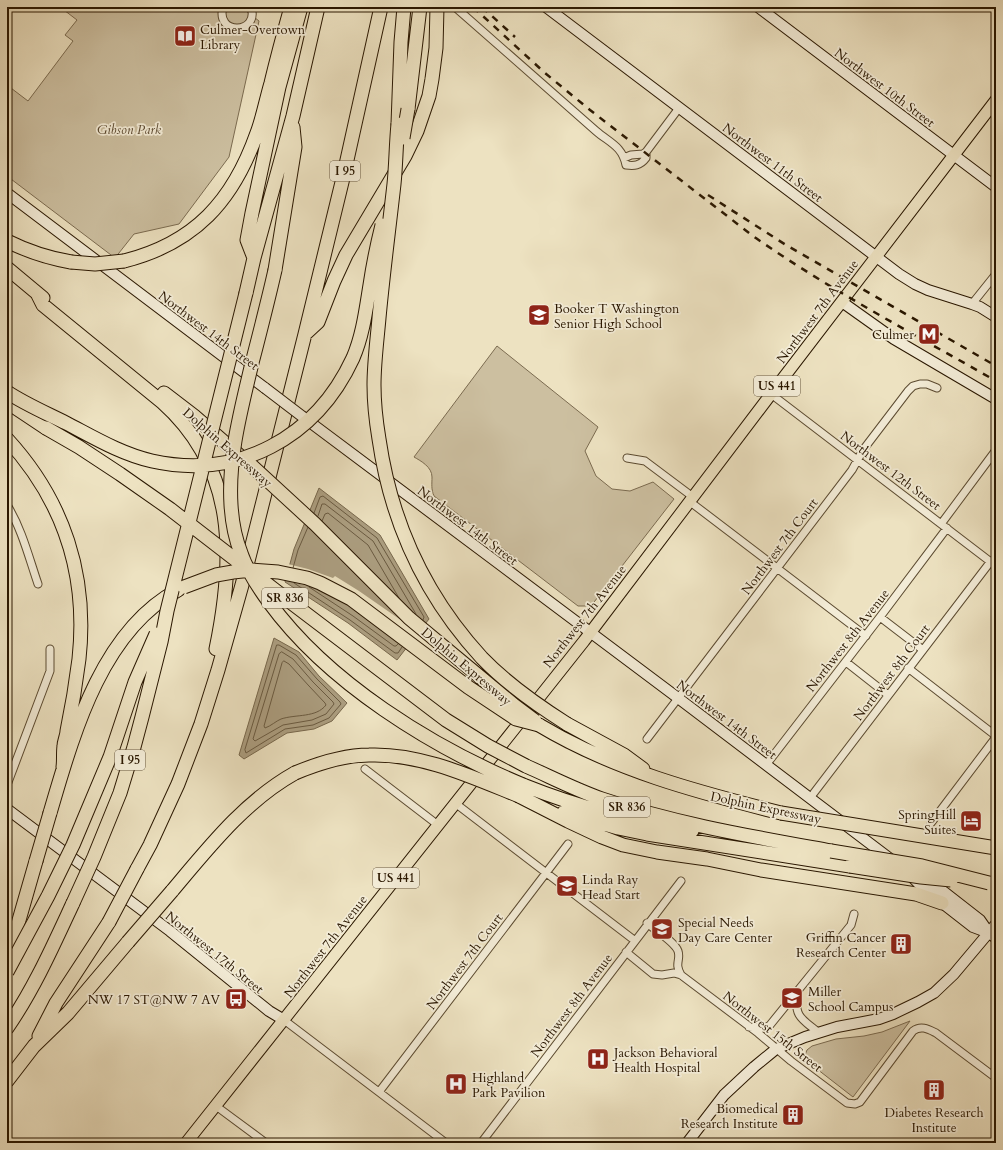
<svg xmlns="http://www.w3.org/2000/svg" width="1003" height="1150" font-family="Cardo,serif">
<rect width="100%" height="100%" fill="#ede2c1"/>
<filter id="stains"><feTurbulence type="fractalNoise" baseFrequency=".005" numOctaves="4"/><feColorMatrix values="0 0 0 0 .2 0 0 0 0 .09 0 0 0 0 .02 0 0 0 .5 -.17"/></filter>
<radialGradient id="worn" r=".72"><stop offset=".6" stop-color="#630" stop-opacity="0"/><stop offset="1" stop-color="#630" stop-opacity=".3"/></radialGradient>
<path fill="#ccbfa0" stroke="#7b6b50" d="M60 7H241L259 21 229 157 179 224 134 234 115 258 7 176V85L28 101 73 41 65 35 77 20Z
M497 346 598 427 585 451 596 476 612 489 630 491 653 482 674 499 591 606H578L434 496C431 489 432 484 432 477 432 467 421 461 414 457Z
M910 1021 853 1097 808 1062 805 1055 807 1050 812 1046 836 1039 864 1036 882 1032Z"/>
<path fill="#ab9d7f" stroke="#77674c" d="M319 488 380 535 429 619 397 660 348 623 285 582 294 549Z
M274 638 299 652 319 676 347 703 332 721 314 729 287 733 244 759 239 755Z"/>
<path fill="#ede2c1" d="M288 564 308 569 333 578 335 576 359 591 408 625 391 593 427 624 408 649 354 608 326 592 312 587 284 580Z"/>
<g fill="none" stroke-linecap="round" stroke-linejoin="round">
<path stroke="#6a5a40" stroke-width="1" d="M314 513 320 497 323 496 377 538 424 617 423 620
M318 516 322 504H325L373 541 416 614
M322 521 325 514 328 513 368 545 399 598
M293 568 298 550 308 527
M294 583 350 620 395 653H398L402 647
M309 587 353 616 394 646H396L398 644
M277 645H279L296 655 317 679 340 702 341 704 329 718 313 725 285 729 246 753 245 750Z
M282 652 293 659 313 682 333 702 334 704 326 714 312 720 283 725 255 741 253 739 279 654Z
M284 661 289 664 309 686 325 703 326 705C316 718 296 714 281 719 276 721 271 726 265 728L264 726 282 663Z"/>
<g stroke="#5b4a30" stroke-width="9">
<path id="street" d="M223 7C215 36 260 34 251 7
M455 7 596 131C610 143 622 146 626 165 634 166 640 166 646 158V152
M624 158 631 155 643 154 646 152 679 108
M972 304 996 274
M771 394 996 566
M627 458 645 461 693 497
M689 501 866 636
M7 505C22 529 29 558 38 584
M941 524 996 450
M880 617 923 650
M846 662 888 695
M908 668 996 736
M647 739 852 470 863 450 908 391 913 386 920 384H927L937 388
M766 765 880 617 947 528
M365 769 438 825
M7 785 50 671V649
M810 798 991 561
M455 803 634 940
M931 823 996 737
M647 923C655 930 675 942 678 951 681 960 674 963 681 975
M626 952 653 974 662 975 674 973 681 975 758 1033 791 1061 847 1103 855 1104 860 1102 913 1031C921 1025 928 1029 936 1033L996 1078
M797 994C794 1017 802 1019 819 1033
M284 1020 446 1143
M749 1027 765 1028 770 1025 851 925 854 914
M379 1092 568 844
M216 1106 266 1143
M481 1143 681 881"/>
</g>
<g stroke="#2a1700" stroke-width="12">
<path id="secondary" d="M546 7 899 274 915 284 928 290 972 304 980 307 996 317
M758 7 996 187
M7 193 265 388
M842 302 894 339 996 399
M303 417 502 566 678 698 893 861
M7 809 170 931 269 1011 284 1020
M910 875 923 888 973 927 989 933
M924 879 930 881 980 920 989 933 996 938
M687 1143 724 1095 754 1067 776 1049 805 1037 837 1027 879 1019 893 1014 918 1002 934 993 954 974 996 924"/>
</g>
<g stroke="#2a1700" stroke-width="13">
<path id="primary" d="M186 1143 584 641 771 394 996 100"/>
</g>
<g stroke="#2a1700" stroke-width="15">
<path id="highway" d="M408 109 420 7
M398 124 401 42 404 7
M7 241C27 251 48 258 71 262
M254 258 247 240 252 213 279 87 301 7
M124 261C195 243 233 201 257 133 263 117 266 100 271 83 277 58 284 32 291 7
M7 268 43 298
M275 270 295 147 293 127
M37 293 43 305 162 402C237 469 235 557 216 649
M246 293 254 258 293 116 318 7
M305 334 318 322 334 281 346 255 405 156 417 131 429 96 432 79 436 48 437 7
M164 393 194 416 241 457
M7 402 46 428
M7 439C64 501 88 576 79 659 76 683 72 707 67 731 67 736 64 741 64 746 63 753 64 760 63 767
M567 724 624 755 643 769
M539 725C614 770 697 792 781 813
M526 766C551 777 576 790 602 799 676 824 754 837 831 851
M523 785C578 807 634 822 692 831
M519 796 568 821 602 837 623 845 657 852 707 859 761 870 916 894 942 903
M564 812 618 828 647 834 850 866
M50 813C73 735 101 631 178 590
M137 869 150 845 178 784 201 724 218 670 242 585 305 334 343 178 381 7
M172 891C209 847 245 801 295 773
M7 962 36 861
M7 1028C34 989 53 946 73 903
M39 1036 56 1003 109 922
M7 1081 34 1046 68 1013 128 942"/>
</g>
<use href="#street" stroke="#f3ecd7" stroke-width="7"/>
<use href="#secondary" stroke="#f3ecd7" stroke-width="10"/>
<use href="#primary" stroke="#ede2c1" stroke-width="11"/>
<use href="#highway" stroke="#ede2c1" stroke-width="13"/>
<path stroke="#2a1700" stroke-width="2.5" stroke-dasharray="7 7" stroke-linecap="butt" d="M473 7 545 73 590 110 753 236C830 290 914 334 996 381
M482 7 515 37
M708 195 786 245 996 366"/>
<g stroke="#2a1700" stroke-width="12" stroke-linecap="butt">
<path id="secondary-bridge" d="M265 388 303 417"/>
</g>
<g stroke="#2a1700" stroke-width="15" stroke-linecap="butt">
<path id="highway-bridge" d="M398 124C396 144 396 165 394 184 389 229 383 274 379 318 377 341 374 363 374 385 374 403 376 421 379 439 391 522 425 596 482 658 507 684 537 705 567 724
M403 138 408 109
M71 262 95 264 124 261
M275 270C268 301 260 332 252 363 241 410 228 457 231 505 232 521 235 538 241 553 247 571 258 587 269 602 328 683 432 747 523 785
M7 392C25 404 46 413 66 423 93 437 121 454 152 461 238 480 316 438 353 358 363 335 366 309 370 285 373 265 377 245 382 225
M46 428 79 447 120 474 170 509 276 591 446 720 488 746 526 766
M252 466 315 524 409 618 515 706 535 721
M184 587 216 575 233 572 252 570 278 572 307 578 320 583 351 599 468 687 516 719 539 725
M295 773C319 763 344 755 369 755 421 753 472 777 519 796
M781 813 996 848
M831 851 922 866 989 883
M36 861 50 813
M850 866 921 877 951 880
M73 903 94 857 120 793 134 747 142 717 161 642 167 611 246 293
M109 922 137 869
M128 942 172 891
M7 972 48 896 73 845 110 757 135 682 156 634"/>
</g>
<use href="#secondary-bridge" stroke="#f3ecd7" stroke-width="10"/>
<use href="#highway-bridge" stroke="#ede2c1" stroke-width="13"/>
</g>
<defs>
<g id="library-square" transform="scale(1.15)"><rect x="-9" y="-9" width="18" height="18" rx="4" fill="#8f2418" stroke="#f3ecd7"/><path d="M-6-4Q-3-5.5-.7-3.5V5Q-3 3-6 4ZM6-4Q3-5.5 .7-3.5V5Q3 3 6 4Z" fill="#fff"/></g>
<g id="school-square" transform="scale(1.15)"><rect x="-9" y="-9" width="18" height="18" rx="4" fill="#8f2418" stroke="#f3ecd7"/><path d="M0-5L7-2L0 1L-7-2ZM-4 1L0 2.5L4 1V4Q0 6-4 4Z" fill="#fff"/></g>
<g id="metro-square" transform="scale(1.15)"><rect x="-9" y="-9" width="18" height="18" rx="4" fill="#8f2418" stroke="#f3ecd7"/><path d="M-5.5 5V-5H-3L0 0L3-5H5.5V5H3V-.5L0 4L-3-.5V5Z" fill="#fff"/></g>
<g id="hotel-square" transform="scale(1.15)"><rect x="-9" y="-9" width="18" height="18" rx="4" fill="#8f2418" stroke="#f3ecd7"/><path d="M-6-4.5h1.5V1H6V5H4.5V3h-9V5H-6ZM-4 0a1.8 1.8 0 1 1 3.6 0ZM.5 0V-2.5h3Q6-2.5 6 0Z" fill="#fff"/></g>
<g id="building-square" transform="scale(1.15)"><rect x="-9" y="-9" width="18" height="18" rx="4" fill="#8f2418" stroke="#f3ecd7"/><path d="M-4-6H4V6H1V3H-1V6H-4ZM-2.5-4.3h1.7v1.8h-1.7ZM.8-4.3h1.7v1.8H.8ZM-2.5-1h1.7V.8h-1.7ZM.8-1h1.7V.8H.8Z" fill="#fff"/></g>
<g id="university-square" transform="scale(1.15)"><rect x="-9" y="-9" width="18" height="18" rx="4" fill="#8f2418" stroke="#f3ecd7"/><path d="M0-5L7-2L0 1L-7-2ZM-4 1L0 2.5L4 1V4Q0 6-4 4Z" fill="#fff"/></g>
<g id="bus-square" transform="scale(1.15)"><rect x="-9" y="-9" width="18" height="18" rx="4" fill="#8f2418" stroke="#f3ecd7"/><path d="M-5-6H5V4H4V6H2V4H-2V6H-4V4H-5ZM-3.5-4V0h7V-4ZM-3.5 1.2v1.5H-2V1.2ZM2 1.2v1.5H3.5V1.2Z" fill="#fff"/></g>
<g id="hospital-square" transform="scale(1.15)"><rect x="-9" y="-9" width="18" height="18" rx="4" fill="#8f2418" stroke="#f3ecd7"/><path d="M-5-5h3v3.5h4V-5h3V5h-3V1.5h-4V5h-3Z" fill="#fff"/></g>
</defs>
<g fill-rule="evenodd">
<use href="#library-square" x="185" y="36"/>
<use href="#school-square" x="539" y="315"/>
<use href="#metro-square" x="929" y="334"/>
<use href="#hotel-square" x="971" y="821"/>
<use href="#school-square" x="567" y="886"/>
<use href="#school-square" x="662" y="929"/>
<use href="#building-square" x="901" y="944"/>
<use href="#university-square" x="792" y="998"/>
<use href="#bus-square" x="236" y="999"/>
<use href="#hospital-square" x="598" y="1059"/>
<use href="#hospital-square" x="456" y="1084"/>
<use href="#building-square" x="934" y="1090"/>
<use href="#building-square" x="793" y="1115"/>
</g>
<g text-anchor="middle" stroke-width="3.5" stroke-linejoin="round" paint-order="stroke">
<g fill="#f3ecd7" stroke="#665740" stroke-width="1">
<rect x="330" y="161" width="30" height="20" rx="3"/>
<rect x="754" y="376" width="46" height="20" rx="3"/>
<rect x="262" y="588" width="46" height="20" rx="3"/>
<rect x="115" y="750" width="30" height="20" rx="3"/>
<rect x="604" y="797" width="46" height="20" rx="3"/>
<rect x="373" y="868" width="46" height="20" rx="3"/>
</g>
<g font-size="12" font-weight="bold" fill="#2a1700">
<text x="345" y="175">I 95</text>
<text x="777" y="390">US 441</text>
<text x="285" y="602">SR 836</text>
<text x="130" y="764">I 95</text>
<text x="627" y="811">SR 836</text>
<text x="396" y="882">US 441</text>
</g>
<g font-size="13" fill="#2a1700" stroke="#f3ecd7" text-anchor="start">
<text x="200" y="34">Culmer-Overtown<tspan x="200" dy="15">Library</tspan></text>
<text x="554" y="313">Booker T Washington<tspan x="554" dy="15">Senior High School</tspan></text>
<text x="914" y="339" text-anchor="end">Culmer</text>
<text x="956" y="819" text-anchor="end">SpringHill<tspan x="956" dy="15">Suites</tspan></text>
<text x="582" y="884">Linda Ray<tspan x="582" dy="15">Head Start</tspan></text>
<text x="678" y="927">Special Needs<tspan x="678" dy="15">Day Care Center</tspan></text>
<text x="886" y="942" text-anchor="end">Griffin Cancer<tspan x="886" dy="15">Research Center</tspan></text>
<text x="808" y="996">Miller<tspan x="808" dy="15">School Campus</tspan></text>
<text x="220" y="1004" text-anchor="end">NW 17 ST@NW 7 AV</text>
<text x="614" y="1057">Jackson Behavioral<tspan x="614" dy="15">Health Hospital</tspan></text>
<text x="472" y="1082">Highland<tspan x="472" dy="15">Park Pavilion</tspan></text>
<text x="778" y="1113" text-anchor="end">Biomedical<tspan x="778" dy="15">Research Institute</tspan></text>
<text x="934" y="1117" text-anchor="middle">Diabetes Research<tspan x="934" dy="15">Institute</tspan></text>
</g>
<g font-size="13" fill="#2a1700" stroke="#f3ecd7">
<text transform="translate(885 87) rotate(37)" y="5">Northwest 10th Street</text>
<text transform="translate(773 162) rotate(37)" y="5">Northwest 11th Street</text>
<text transform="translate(817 311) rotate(-53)" y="5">Northwest 7th Avenue</text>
<text transform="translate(209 330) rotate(37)" y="5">Northwest 14th Street</text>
<text transform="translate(228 447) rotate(41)" y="5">Dolphin Expressway</text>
<text transform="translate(891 470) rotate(37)" y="5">Northwest 12th Street</text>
<text transform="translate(468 525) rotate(37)" y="5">Northwest 14th Street</text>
<text transform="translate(779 546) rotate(-53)" y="5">Northwest 7th Court</text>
<text transform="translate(584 616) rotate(-52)" y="5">Northwest 7th Avenue</text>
<text transform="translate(847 640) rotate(-52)" y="5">Northwest 8th Avenue</text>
<text transform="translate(467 666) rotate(40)" y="5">Dolphin Expressway</text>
<text transform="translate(891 672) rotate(-53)" y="5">Northwest 8th Court</text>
<text transform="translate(727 719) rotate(37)" y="5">Northwest 14th Street</text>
<text transform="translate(766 807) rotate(12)" y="5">Dolphin Expressway</text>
<text transform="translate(325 946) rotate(-52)" y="5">Northwest 7th Avenue</text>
<text transform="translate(215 952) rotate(39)" y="5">Northwest 17th Street</text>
<text transform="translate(464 961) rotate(-53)" y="5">Northwest 7th Court</text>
<text transform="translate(571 1005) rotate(-53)" y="5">Northwest 8th Avenue</text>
<text transform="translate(773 1031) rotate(38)" y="5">Northwest 15th Street</text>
</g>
<g font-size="13" font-style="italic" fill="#5b4930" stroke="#f3ecd7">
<text x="129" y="134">Gibson Park</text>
</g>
</g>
<rect width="1003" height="1150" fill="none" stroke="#ede2c1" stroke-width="24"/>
<rect x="8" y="8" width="987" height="1134" fill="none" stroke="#2a1700" stroke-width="2"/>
<rect x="12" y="12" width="979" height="1126" fill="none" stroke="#2a1700"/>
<rect width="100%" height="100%" filter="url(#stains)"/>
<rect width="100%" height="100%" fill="url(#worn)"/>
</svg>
